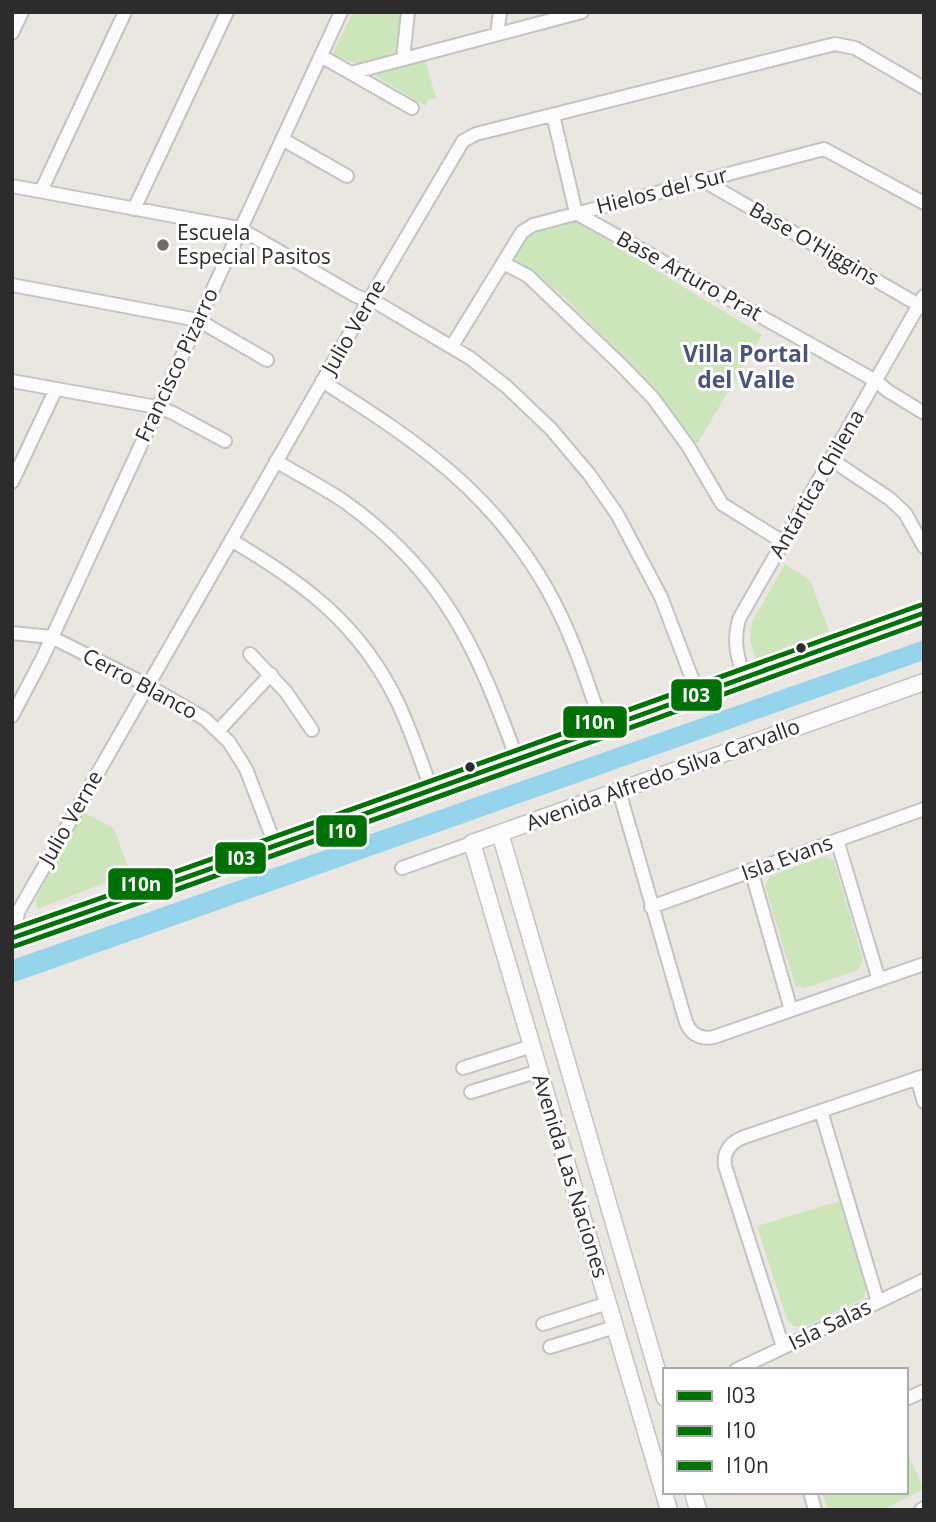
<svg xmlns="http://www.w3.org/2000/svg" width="936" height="1522" font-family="'Open Sans',sans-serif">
<rect width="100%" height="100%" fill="#eae7e2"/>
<path fill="#cce5bb" d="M353 12H402L396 54 357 64 332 55Z
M425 59 436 98 428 100 425 106 374 75V72Z
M571 218 762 335 697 444 649 383 567 300 534 271 511 259 527 235Z
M785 564 810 580 829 631 756 659 750 640 752 622Z
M81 811 114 828 130 873 37 909 36 898Z
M825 856 834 861 863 960 858 970 805 988 795 985 765 886 770 876Z
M840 1201 867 1287 864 1298 800 1329 788 1322 757 1226Z
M906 1450 924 1489 883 1510H828L822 1492H906Z"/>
<path fill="#96d4ec" d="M924 640V660L12 983V960Z"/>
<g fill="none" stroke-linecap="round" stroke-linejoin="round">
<g stroke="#c4c3c3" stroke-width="16">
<path id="minor" d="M12 33 22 12
M497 34 500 12
M321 56 412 108
M403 59 408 12
M351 73 582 12
M553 115 576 213 876 381 888 391 924 413
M282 139 347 176
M704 181 924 308
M12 186 239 228 356 296 379 304 470 358 507 387 551 429 589 474 617 514 661 597 698 694
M41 191 125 12
M134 209 227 12
M503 263 528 276 620 364 653 398 688 446 722 504 783 542
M12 285 198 320 267 360
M452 346 522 232 533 225 824 149 924 203
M12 381 157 407 173 413 225 441
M322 381C416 441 490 489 547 589 572 633 587 681 603 728
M832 460 890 499 905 513 924 547
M276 461C299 475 323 487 345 502 445 574 476 647 517 759
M12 482 56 389
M231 540C304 583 360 624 398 703 411 731 421 760 431 789
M12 633 51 637 147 685 205 719 229 742 246 769 276 847
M250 654 286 692 312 730
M744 677C737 656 733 641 739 619L924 296
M12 716 42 659 341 12
M219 730 271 674
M619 791 685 1019C689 1033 699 1040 714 1037L924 964
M837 840 879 980
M402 868 472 843
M751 870 791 1010
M651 907 924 809
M14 938 18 912 361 314 463 141 476 134 835 44 855 48 924 88
M463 1068 532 1046
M917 1078 924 1102
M471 1092 539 1071
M821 1111 878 1302
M543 1324 608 1303
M550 1347 615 1327
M783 1347 725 1166C723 1151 731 1142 744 1137L924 1076
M736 1370 924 1280
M906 1399 924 1391
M810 1492 815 1510
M921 1510 924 1508"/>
</g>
<g stroke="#c4c3c3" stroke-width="19">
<path id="tertiary" d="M500 833 665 1398
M12 938 276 847 431 789 924 613
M693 1492 698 1510
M669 1510 472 843 924 682"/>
</g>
<use href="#minor" stroke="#fcfbfb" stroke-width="12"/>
<use href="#tertiary" stroke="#fcfbfb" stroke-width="16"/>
<g stroke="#fff" stroke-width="10">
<path id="bus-1" d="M12 938C317 833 620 722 924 613"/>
</g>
<g stroke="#fff" stroke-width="10">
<path id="bus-2" d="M15 946C319 841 621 731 924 622"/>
</g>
<g stroke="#fff" stroke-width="10">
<path id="bus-3" d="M12 929C316 824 618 713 921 605"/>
</g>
<use href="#bus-1" stroke="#007106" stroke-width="5"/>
<use href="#bus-2" stroke="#007106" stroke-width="5"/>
<use href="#bus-3" stroke="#007106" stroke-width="5"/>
</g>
<circle fill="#6e6d6c" stroke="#fff" stroke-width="2.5" cx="163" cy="245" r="7"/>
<g fill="#2c2c2c" stroke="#fff" stroke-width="2.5">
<circle cx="801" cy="648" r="6"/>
<circle cx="470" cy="767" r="6"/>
</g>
<g text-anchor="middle" stroke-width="6" stroke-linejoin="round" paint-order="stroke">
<g font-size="21" fill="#2c2c2c" stroke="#fff">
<text transform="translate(662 191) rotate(-14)" y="7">Hielos del Sur</text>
<text transform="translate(814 244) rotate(30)" y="7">Base O'Higgins</text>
<text transform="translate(689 276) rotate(29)" y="7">Base Arturo Prat</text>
<text transform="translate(354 327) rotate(-60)" y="7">Julio Verne</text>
<text transform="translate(177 365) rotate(-65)" y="7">Francisco Pizarro</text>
<text transform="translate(817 484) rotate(-60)" y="7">Antártica Chilena</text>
<text transform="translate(140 684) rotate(28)" y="7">Cerro Blanco</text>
<text transform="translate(663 775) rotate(-20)" y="7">Avenida Alfredo Silva Carvallo</text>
<text transform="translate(71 818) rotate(-60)" y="7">Julio Verne</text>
<text transform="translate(787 858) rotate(-20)" y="7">Isla Evans</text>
<text transform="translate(570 1176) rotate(73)" y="7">Avenida Las Naciones</text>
<text transform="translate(830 1325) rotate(-26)" y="7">Isla Salas</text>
</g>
<g font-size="21" fill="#2c2c2c" stroke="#fff" text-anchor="start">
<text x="177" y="240">Escuela<tspan x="177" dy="24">Especial Pasitos</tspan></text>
</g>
<g font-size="23" font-weight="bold" fill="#4c547e" stroke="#fff">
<text x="746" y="362">Villa Portal<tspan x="746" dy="26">del Valle</tspan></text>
</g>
</g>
<g stroke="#fff" stroke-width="2.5">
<rect x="670" y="678" width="53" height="34" rx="7" fill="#007106"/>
<rect x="562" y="705" width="66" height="34" rx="7" fill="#007106"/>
<rect x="315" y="814" width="53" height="34" rx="7" fill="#007106"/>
<rect x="214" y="841" width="53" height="34" rx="7" fill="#007106"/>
<rect x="107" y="867" width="67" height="34" rx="7" fill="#007106"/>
</g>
<g font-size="19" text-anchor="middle" font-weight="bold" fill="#fff">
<text x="696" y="702">I03</text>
<text x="595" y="729">I10n</text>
<text x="342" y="838">I10</text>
<text x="241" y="865">I03</text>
<text x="141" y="891">I10n</text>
</g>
<rect width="936" height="1522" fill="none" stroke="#2c2c2c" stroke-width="28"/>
<rect x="663" y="1368" width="245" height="126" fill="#ffffff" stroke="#ababab" stroke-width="2"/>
<rect x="677" y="1391" width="35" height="10" fill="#007106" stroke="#ababab" stroke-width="2"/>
<text x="726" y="1403" font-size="21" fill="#2c2c2c">I03</text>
<rect x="677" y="1426" width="35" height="10" fill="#007106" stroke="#ababab" stroke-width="2"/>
<text x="726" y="1438" font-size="21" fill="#2c2c2c">I10</text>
<rect x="677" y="1461" width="35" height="10" fill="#007106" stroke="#ababab" stroke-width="2"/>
<text x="726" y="1473" font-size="21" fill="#2c2c2c">I10n</text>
</svg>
